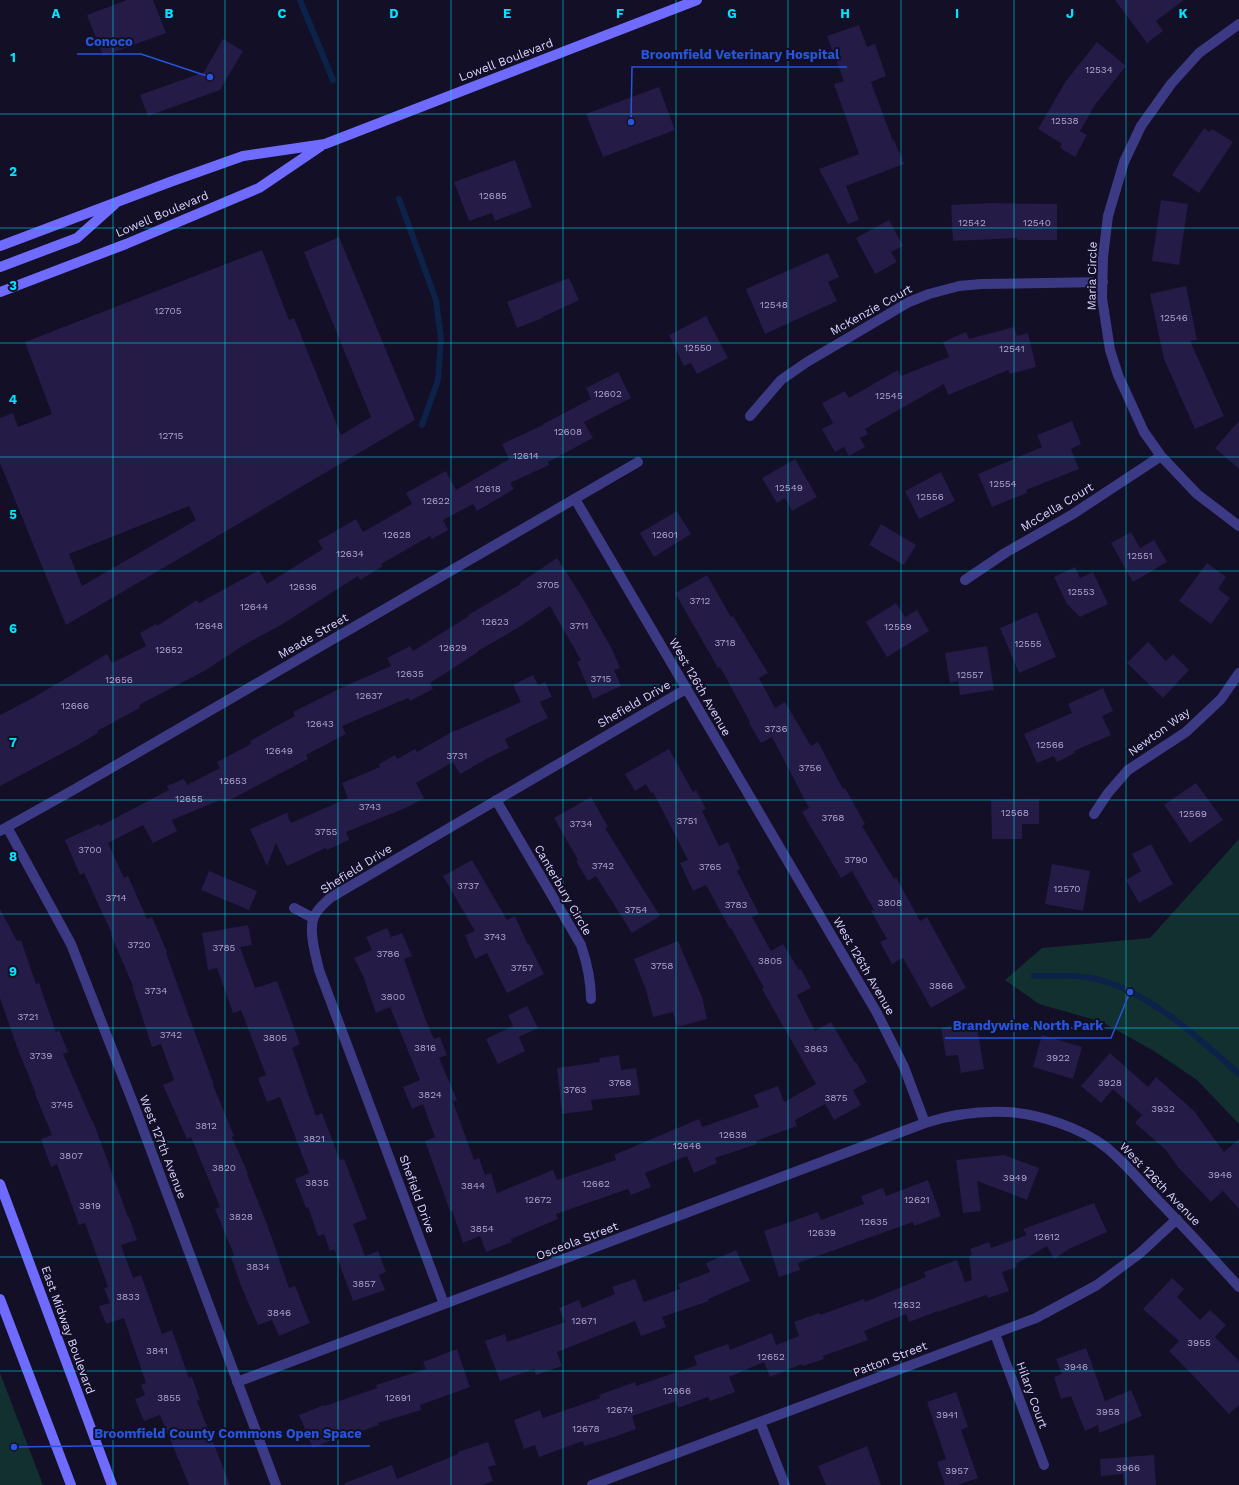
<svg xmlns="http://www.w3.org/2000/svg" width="1239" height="1485" font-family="'Work Sans',sans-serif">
<rect width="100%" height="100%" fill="#130f26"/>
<path fill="#12302f" d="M1239 839V1124L1197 1080 1154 1051 1102 1022 1039 1004 1005 980 1042 948 1150 938Z
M0 1373 43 1485H0Z"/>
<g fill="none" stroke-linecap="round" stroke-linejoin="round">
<path stroke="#0c2248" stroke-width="6" d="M300 0 333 80
M399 199 436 300 441 339 438 380 422 425
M1034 976C1057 976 1082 974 1104 981 1157 998 1198 1038 1239 1074"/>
</g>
<path fill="#241b47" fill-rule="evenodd" d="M127 0H153L166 33 103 56 87 15Z
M1115 0H1184L1156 21 1163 31 1147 43Z
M859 25 867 47 875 44 886 76 871 82 893 141 894 140 904 164 846 186 859 220 848 224 819 169 859 154 834 84 844 81 827 36Z
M223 39 243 51 220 90 148 116 140 95 204 72Z
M1097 42 1126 66 1095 105 1080 131 1087 135 1075 157 1060 148 1062 144 1038 129 1066 81Z
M659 87 675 130 603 157 586 114Z
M1204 128 1209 132 1212 129 1233 142 1199 193 1172 175Z
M515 160 532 207 495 221 492 213 469 221 454 182Z
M1161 200 1188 204 1179 265 1152 261Z
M991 203 1057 204V240H1017V238L953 241 951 205Z
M889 220 903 246 891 252 897 262 875 274 856 238Z
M339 237 415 420 66 625 0 463V418L13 413 18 427 52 414 25 342 262 250 289 320 294 318 341 435 371 417 304 252ZM189 506 196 520 82 586 69 554Z
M828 253 839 277 828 282 837 301 765 334 746 289Z
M569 278 579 300 543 317V318L517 328 507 302Z
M1186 286 1197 340 1190 341 1224 416 1195 429 1164 359 1150 294Z
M706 316 728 358 697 374 691 363 684 366 669 335Z
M1014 327 1017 336 1028 333 1036 367 1010 374 1008 370 948 395 944 384 865 429 868 434 860 438 865 447 849 456 844 447 835 452 822 429 833 423 822 403 845 391 849 398 898 370 901 376 949 357 943 342 966 332 969 339Z
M618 372 631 398 584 422 593 438 548 462 549 465 510 483 514 489 477 511 473 504 443 520 448 530 432 539 430 536 381 564 383 566 360 580 358 576 281 625 244 645 206 670 139 705 140 708 97 731 98 733 76 746 0 786V715L31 699 107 654 112 663 146 646 140 633 156 624 157 626 197 600 199 603 259 570 267 584 323 549 318 541 356 519 363 532 412 504 406 493 446 471 456 490 509 459 502 444 543 425V424L591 399 586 388Z
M1072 421 1081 444 1071 449 1079 469 1026 490 1027 493 992 507 978 474 1042 447 1037 435Z
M1239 421V469L1215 448Z
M795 459 817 497 792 511 785 498 777 503 762 478Z
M941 472 955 501 919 519 905 491Z
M677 511 691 534 654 557 640 533Z
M881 524 916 545 904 565 869 545Z
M1131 532 1140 548 1154 540 1167 562 1133 582 1111 543Z
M557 558 579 592 612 649 620 668 614 670 621 686 593 699 577 662 581 660 550 606 521 626 478 651V652L430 683 433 689 410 701 408 698 342 726 346 734 306 755 308 759 224 803 222 799 172 820 177 831 153 843 143 825 108 843 124 878 128 876 147 919 152 917 167 952 166 953 214 1085H213L234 1136 232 1137 248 1174H247L267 1224 289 1288 295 1286 310 1323 279 1336 272 1320 258 1325 241 1286 231 1257 234 1255 215 1209 220 1207 191 1137 187 1139 163 1085 174 1080 161 1044 152 1047 132 986H133L111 935 112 934 84 873 80 875 65 840 99 824 100 826 169 790 167 786 184 779 187 785 220 768 217 762 251 744 250 741 295 716 293 712 345 686 391 666 387 658 410 646 413 651 469 616 468 615 521 584 520 583Z
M1207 563 1226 577 1218 589 1230 598 1211 624 1179 601Z
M1075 567 1080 578 1093 572 1108 604 1080 617 1067 604 1054 577Z
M707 575 731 617 733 616 768 673 759 678 775 708 785 702 811 746 818 742 843 789 845 788 865 824 862 826 894 879 896 877 920 921 927 917 966 988 931 1008 903 958 892 964 880 942 887 939 871 911 874 910 852 871 841 878 802 812 809 808 772 737 761 743 749 723 750 722 720 667 718 668 675 593Z
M896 603 905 617 917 610 929 631 887 657 866 622Z
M1037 612 1056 657 1019 673 1000 628Z
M1148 642 1166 661 1173 654 1189 670 1163 698 1127 663Z
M987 646 994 690 960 695 958 681 950 683 945 653Z
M533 675 538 685 545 682 552 697 540 702 548 718 505 739 509 748 490 757 460 774 453 762 416 783 424 798 408 807 346 832 349 840 327 850 326 848 287 866 276 843 267 866 250 829 289 812 287 815 291 823 348 798 342 783 380 767 379 764 395 755 397 759 415 749 417 752 455 730V731L521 702 513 685Z
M1103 688 1113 711 1102 716 1111 735 1074 751 1075 753 1057 762 1054 756 1037 763 1024 734 1072 713 1068 704Z
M669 749 693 792 696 790 706 809 702 811 719 846 728 842 740 869 737 871 759 914 752 917 771 951 783 944 799 970 801 969 811 988 797 995 815 1031 831 1022 855 1063 856 1062 867 1082 853 1090 861 1105 834 1120 825 1104 795 1120 797 1126 756 1141 757 1144 715 1158 717 1163 694 1173 687 1156 645 1173 651 1187 631 1195 628 1189 556 1214 558 1219 511 1239 512 1242 486 1252 480 1236 463 1243 452 1210 450 1211 425 1141 435 1137 423 1104 412 1109 403 1087 420 1080 390 1007 376 1013 363 976 354 958 372 950 366 937 387 928 391 937 402 933 412 956 404 959 426 1021 434 1039 440 1037 447 1055 439 1058 457 1100 453 1102 474 1160 479 1158 485 1175 491 1173 497 1193 553 1170 557 1180 616 1160 614 1155 699 1119 702 1127 759 1107 754 1095 778 1086 784 1102 816 1084 762 989 764 988 731 928 730 929 706 885 693 891 680 863 688 860 653 792 651 793 646 784 635 791 625 774Z
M1196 783 1223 820 1190 843 1164 805Z
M591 797 608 827 605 828 660 916 632 933 596 876 588 881 576 861 578 860 554 818Z
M1039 799V824H1022V839H992L991 800Z
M1151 844 1173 884 1139 903 1126 880 1141 871 1132 854Z
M472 860 507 920 515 916 528 945 529 944 544 974 507 993 487 953 475 959 465 935 475 931 443 876Z
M1052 864 1090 871 1083 911 1045 904Z
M209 871 257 891 249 910 201 890Z
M0 909 17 941 21 940 36 984 39 983 56 1032 59 1030 68 1052 63 1054 92 1121H93L128 1217H129L137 1240 121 1245 133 1278 141 1275 162 1334 172 1330 189 1378 192 1377 200 1400 197 1401 230 1485H189L160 1415 144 1421 135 1399 145 1395 141 1385 146 1383 124 1318 106 1324 99 1306 110 1303 104 1288 108 1287 85 1223 79 1225 57 1164 51 1167 41 1139 52 1135 35 1094H36L17 1047 0 998Z
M248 925 252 945 240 947 255 988 277 981 300 1044 292 1048 316 1116 322 1113 340 1160 344 1159 367 1219 353 1224 365 1256 378 1251 386 1272 379 1275 385 1290 353 1301 334 1249 330 1251 324 1234 318 1236 308 1207 306 1208 295 1179 309 1173 280 1097 267 1102 258 1078 266 1075 241 1010 233 1013 217 968 208 970 202 933Z
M678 941 702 997 707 1019 677 1027 673 1012 653 1017 646 990 634 959Z
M527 1006 538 1028 519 1037 525 1051 498 1064 486 1039 513 1026 508 1015Z
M976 1022 984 1069 961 1073 958 1055 946 1056 941 1028Z
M1042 1035 1082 1047 1073 1079 1033 1067Z
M1110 1053 1148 1087 1156 1077 1194 1111 1224 1152 1239 1139V1209L1223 1191 1211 1202 1177 1166 1166 1150 1135 1123 1142 1115 1113 1089 1101 1103 1081 1086Z
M619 1055 621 1070 636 1068 640 1095 591 1100 593 1110 562 1114 557 1068 600 1062 599 1058Z
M1004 1155 1039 1168 1027 1200 977 1181 981 1211 963 1213 956 1160Z
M928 1180 941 1216 914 1226 913 1222 798 1263 800 1270 779 1277 764 1231 818 1212 821 1220 864 1204 861 1196 883 1188 886 1196Z
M1094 1203 1107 1232 1069 1249 1054 1259 1047 1246 1016 1264 1017 1267 1002 1272 1009 1291 988 1298 986 1295 938 1312V1311L909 1322 906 1314 864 1331 868 1340 823 1356 824 1359 803 1366 802 1364 770 1377 764 1362 729 1377 735 1392 710 1401 708 1397 678 1408 676 1401 632 1416 636 1429 614 1437 584 1446 583 1441 539 1457 535 1445 524 1449 514 1420 540 1410 543 1418 600 1398 599 1395 635 1382 636 1386 697 1365 694 1356 728 1344 730 1350 772 1333 776 1345 799 1336 794 1322 819 1313 820 1315 864 1299 865 1302 926 1277 924 1272 957 1260 965 1282 972 1280 969 1256 972 1255 970 1249 989 1242 991 1248 1027 1235 1023 1229Z
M736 1250 750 1281 708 1299 709 1301 662 1317 666 1327 641 1336 635 1321 557 1352 562 1366 536 1375 534 1369 500 1381 485 1341 505 1334 507 1342 565 1322 559 1308 579 1300 582 1308 615 1294 612 1287 635 1279 644 1302 680 1289 678 1284 710 1272 706 1263Z
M1172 1278 1184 1289 1177 1297 1200 1320 1210 1310 1226 1325 1215 1337 1239 1361V1405L1229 1414 1200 1383 1169 1351 1179 1341 1143 1309Z
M1086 1348 1105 1401 1131 1390 1142 1416 1099 1433 1098 1425 1085 1431 1071 1396 1061 1399 1054 1377 1062 1374 1056 1359Z
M457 1349 470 1387 420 1405 421 1410 378 1423 379 1425 344 1437 343 1435 313 1448 299 1415 324 1405 325 1406 377 1388 376 1385 426 1369 423 1362Z
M956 1392 968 1427 961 1430 978 1478 958 1485H945L937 1462 946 1459 927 1402Z
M488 1442 496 1465 488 1467 493 1481 482 1485H345V1483L392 1465 397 1479 458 1454V1452Z
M867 1446 881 1485H826L818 1466Z
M1154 1455 1156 1485H1124L1123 1474 1101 1476 1100 1459Z"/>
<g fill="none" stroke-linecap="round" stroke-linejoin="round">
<path stroke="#3d3a85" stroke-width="10" d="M1239 24 1199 53 1171 84 1141 126 1124 162 1108 216 1103 257 1102 298 1110 350 1118 375 1144 432 1161 456 1197 494 1239 526
M750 416 781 380 807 362 909 302 929 294 959 286 981 284 1103 282
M575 499 877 1013 904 1067 925 1123
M965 580 1005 553 1073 514 1161 456
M496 800 581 945C587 963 591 979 591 999
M1094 814 1108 793 1128 770 1186 732 1221 699 1239 673
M7 827 71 944 137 1113 276 1485
M0 831 75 789 638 462
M294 908 313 918
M444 1304 319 970C316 956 308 930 314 917 317 909 324 904 330 898L686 689
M995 1334 1044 1465
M237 1382 925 1123C950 1115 979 1111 1006 1112 1037 1113 1082 1128 1107 1148 1124 1162 1139 1180 1154 1196 1183 1226 1211 1256 1239 1287
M760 1422 785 1485
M592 1485 1036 1318 1097 1285 1139 1254 1177 1219"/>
<path stroke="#6f6bff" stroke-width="10" d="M0 246 170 182 243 156 325 144 697 0
M0 267 77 238 115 204
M0 292 126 244 259 188 321 146
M0 1184 112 1485
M0 1299 71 1485"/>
</g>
<path fill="none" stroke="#00e5ff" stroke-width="1" stroke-opacity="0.55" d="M113 0V1485M225 0V1485M338 0V1485M451 0V1485M563 0V1485M676 0V1485M788 0V1485M901 0V1485M1014 0V1485M1126 0V1485M0 114H1239M0 228H1239M0 343H1239M0 457H1239M0 571H1239M0 685H1239M0 800H1239M0 914H1239M0 1028H1239M0 1142H1239M0 1257H1239M0 1371H1239"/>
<g text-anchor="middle" stroke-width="4" stroke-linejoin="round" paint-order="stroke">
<g font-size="10" fill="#aca6d1">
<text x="1099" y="73">12534</text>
<text x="1065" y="124">12538</text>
<text x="493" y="199">12685</text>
<text x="972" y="226">12542</text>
<text x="1037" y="226">12540</text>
<text x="774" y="308">12548</text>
<text x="168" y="314">12705</text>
<text x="1174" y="321">12546</text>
<text x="698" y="351">12550</text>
<text x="1012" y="352">12541</text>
<text x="608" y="397">12602</text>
<text x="889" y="399">12545</text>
<text x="568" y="435">12608</text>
<text x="171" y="439">12715</text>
<text x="526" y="459">12614</text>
<text x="1003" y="487">12554</text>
<text x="789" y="491">12549</text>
<text x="488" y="492">12618</text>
<text x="930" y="500">12556</text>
<text x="436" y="504">12622</text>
<text x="397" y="538">12628</text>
<text x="665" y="538">12601</text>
<text x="350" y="557">12634</text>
<text x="1140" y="559">12551</text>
<text x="548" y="588">3705</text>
<text x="303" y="590">12636</text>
<text x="1081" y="595">12553</text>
<text x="700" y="604">3712</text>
<text x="254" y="610">12644</text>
<text x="495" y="625">12623</text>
<text x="209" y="629">12648</text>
<text x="579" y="629">3711</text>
<text x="898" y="630">12559</text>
<text x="725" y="646">3718</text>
<text x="1028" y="647">12555</text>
<text x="453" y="651">12629</text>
<text x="169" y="653">12652</text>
<text x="410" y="677">12635</text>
<text x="970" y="678">12557</text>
<text x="601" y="682">3715</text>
<text x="119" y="683">12656</text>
<text x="369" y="699">12637</text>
<text x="75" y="709">12666</text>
<text x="320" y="727">12643</text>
<text x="776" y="732">3736</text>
<text x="1050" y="748">12566</text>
<text x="279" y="754">12649</text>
<text x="457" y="759">3731</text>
<text x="810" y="771">3756</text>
<text x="233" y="784">12653</text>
<text x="189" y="802">12655</text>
<text x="370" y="810">3743</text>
<text x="1015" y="816">12568</text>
<text x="1193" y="817">12569</text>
<text x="833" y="821">3768</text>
<text x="687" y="824">3751</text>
<text x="581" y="827">3734</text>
<text x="326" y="835">3755</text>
<text x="90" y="853">3700</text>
<text x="856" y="863">3790</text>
<text x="603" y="869">3742</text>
<text x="710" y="870">3765</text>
<text x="468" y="889">3737</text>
<text x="1067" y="892">12570</text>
<text x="116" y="901">3714</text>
<text x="890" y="906">3808</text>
<text x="736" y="908">3783</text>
<text x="636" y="913">3754</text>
<text x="495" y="940">3743</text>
<text x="139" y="948">3720</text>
<text x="224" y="951">3785</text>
<text x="388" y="957">3786</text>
<text x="770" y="964">3805</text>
<text x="662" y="969">3758</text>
<text x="522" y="971">3757</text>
<text x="941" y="989">3866</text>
<text x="156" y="994">3734</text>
<text x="393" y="1000">3800</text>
<text x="28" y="1020">3721</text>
<text x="171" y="1038">3742</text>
<text x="275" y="1041">3805</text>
<text x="425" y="1051">3816</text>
<text x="816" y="1052">3863</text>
<text x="41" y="1059">3739</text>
<text x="1058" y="1061">3922</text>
<text x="620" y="1086">3768</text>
<text x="1110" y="1086">3928</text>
<text x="575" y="1093">3763</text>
<text x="430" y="1098">3824</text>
<text x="836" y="1101">3875</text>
<text x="62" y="1108">3745</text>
<text x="1163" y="1112">3932</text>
<text x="206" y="1129">3812</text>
<text x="733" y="1138">12638</text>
<text x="314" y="1142">3821</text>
<text x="687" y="1149">12646</text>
<text x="71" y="1159">3807</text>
<text x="224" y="1171">3820</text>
<text x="1220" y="1178">3946</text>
<text x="1015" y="1181">3949</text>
<text x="317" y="1186">3835</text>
<text x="596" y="1187">12662</text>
<text x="473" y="1189">3844</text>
<text x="538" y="1203">12672</text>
<text x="917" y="1203">12621</text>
<text x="90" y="1209">3819</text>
<text x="241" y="1220">3828</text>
<text x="874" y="1225">12635</text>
<text x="482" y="1232">3854</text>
<text x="822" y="1236">12639</text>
<text x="1047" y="1240">12612</text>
<text x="258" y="1270">3834</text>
<text x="364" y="1287">3857</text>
<text x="128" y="1300">3833</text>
<text x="907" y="1308">12632</text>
<text x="279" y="1316">3846</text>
<text x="584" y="1324">12671</text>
<text x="1199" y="1346">3955</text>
<text x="157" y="1354">3841</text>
<text x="771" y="1360">12652</text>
<text x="1076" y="1370">3946</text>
<text x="677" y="1394">12666</text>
<text x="169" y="1401">3855</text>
<text x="398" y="1401">12691</text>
<text x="620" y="1413">12674</text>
<text x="1108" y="1415">3958</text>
<text x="947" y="1418">3941</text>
<text x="586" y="1432">12678</text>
<text x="1128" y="1471">3966</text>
<text x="957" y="1474">3957</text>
</g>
<g font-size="12" fill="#d9d4ff" stroke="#130f26">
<text transform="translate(506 60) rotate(-21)" y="4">Lowell Boulevard</text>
<text transform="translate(162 214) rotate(-23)" y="4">Lowell Boulevard</text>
<text transform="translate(1092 276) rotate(-89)" y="4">Maria Circle</text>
<text transform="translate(871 310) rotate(-29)" y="4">McKenzie Court</text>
<text transform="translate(1057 507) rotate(-31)" y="4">McCella Court</text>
<text transform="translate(313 636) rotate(-30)" y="4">Meade Street</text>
<text transform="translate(700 687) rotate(60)" y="4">West 126th Avenue</text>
<text transform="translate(634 704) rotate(-30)" y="4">Shefield Drive</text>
<text transform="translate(1159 732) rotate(-36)" y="4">Newton Way</text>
<text transform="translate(356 869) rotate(-32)" y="4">Shefield Drive</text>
<text transform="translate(563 890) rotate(60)" y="4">Canterbury Circle</text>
<text transform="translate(864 966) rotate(60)" y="4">West 126th Avenue</text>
<text transform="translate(163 1147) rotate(69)" y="4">West 127th Avenue</text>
<text transform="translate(1160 1184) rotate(46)" y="4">West 126th Avenue</text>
<text transform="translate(417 1194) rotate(70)" y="4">Shefield Drive</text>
<text transform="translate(577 1241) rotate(-21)" y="4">Osceola Street</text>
<text transform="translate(68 1330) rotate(70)" y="4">East Midway Boulevard</text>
<text transform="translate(890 1359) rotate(-21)" y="4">Patton Street</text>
<text transform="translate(1032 1395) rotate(70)" y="4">Hilary Court</text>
</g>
</g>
<g font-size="13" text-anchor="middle" font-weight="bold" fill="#00e5ff" stroke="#130f26" stroke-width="4" stroke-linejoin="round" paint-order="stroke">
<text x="56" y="18">A</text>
<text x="169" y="18">B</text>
<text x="282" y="18">C</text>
<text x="394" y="18">D</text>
<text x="507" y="18">E</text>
<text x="620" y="18">F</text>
<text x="732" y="18">G</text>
<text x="845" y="18">H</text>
<text x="957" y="18">I</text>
<text x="1070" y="18">J</text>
<text x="1183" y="18">K</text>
<text x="13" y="62">1</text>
<text x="13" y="176">2</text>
<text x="13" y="290">3</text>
<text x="13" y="404">4</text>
<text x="13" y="519">5</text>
<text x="13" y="633">6</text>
<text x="13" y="747">7</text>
<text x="13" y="861">8</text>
<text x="13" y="976">9</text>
</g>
<path fill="none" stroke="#2655da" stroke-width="1.5" d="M210 77L141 54H77M631 122L632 67H847M1130 992L1111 1038H945M14 1447L86 1446H370"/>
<g fill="#2655da" stroke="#130f26" stroke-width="1.5">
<circle cx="210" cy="77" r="4"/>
<circle cx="631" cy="122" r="4"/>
<circle cx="1130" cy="992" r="4"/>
<circle cx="14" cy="1447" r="4"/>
</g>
<g font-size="13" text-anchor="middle" font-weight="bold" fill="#2655da" stroke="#130f26" stroke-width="4" stroke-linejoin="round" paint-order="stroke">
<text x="109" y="46">Conoco</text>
<text x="740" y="59">Broomfield Veterinary Hospital</text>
<text x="1028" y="1030">Brandywine North Park</text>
<text x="228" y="1438">Broomfield County Commons Open Space</text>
</g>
</svg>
